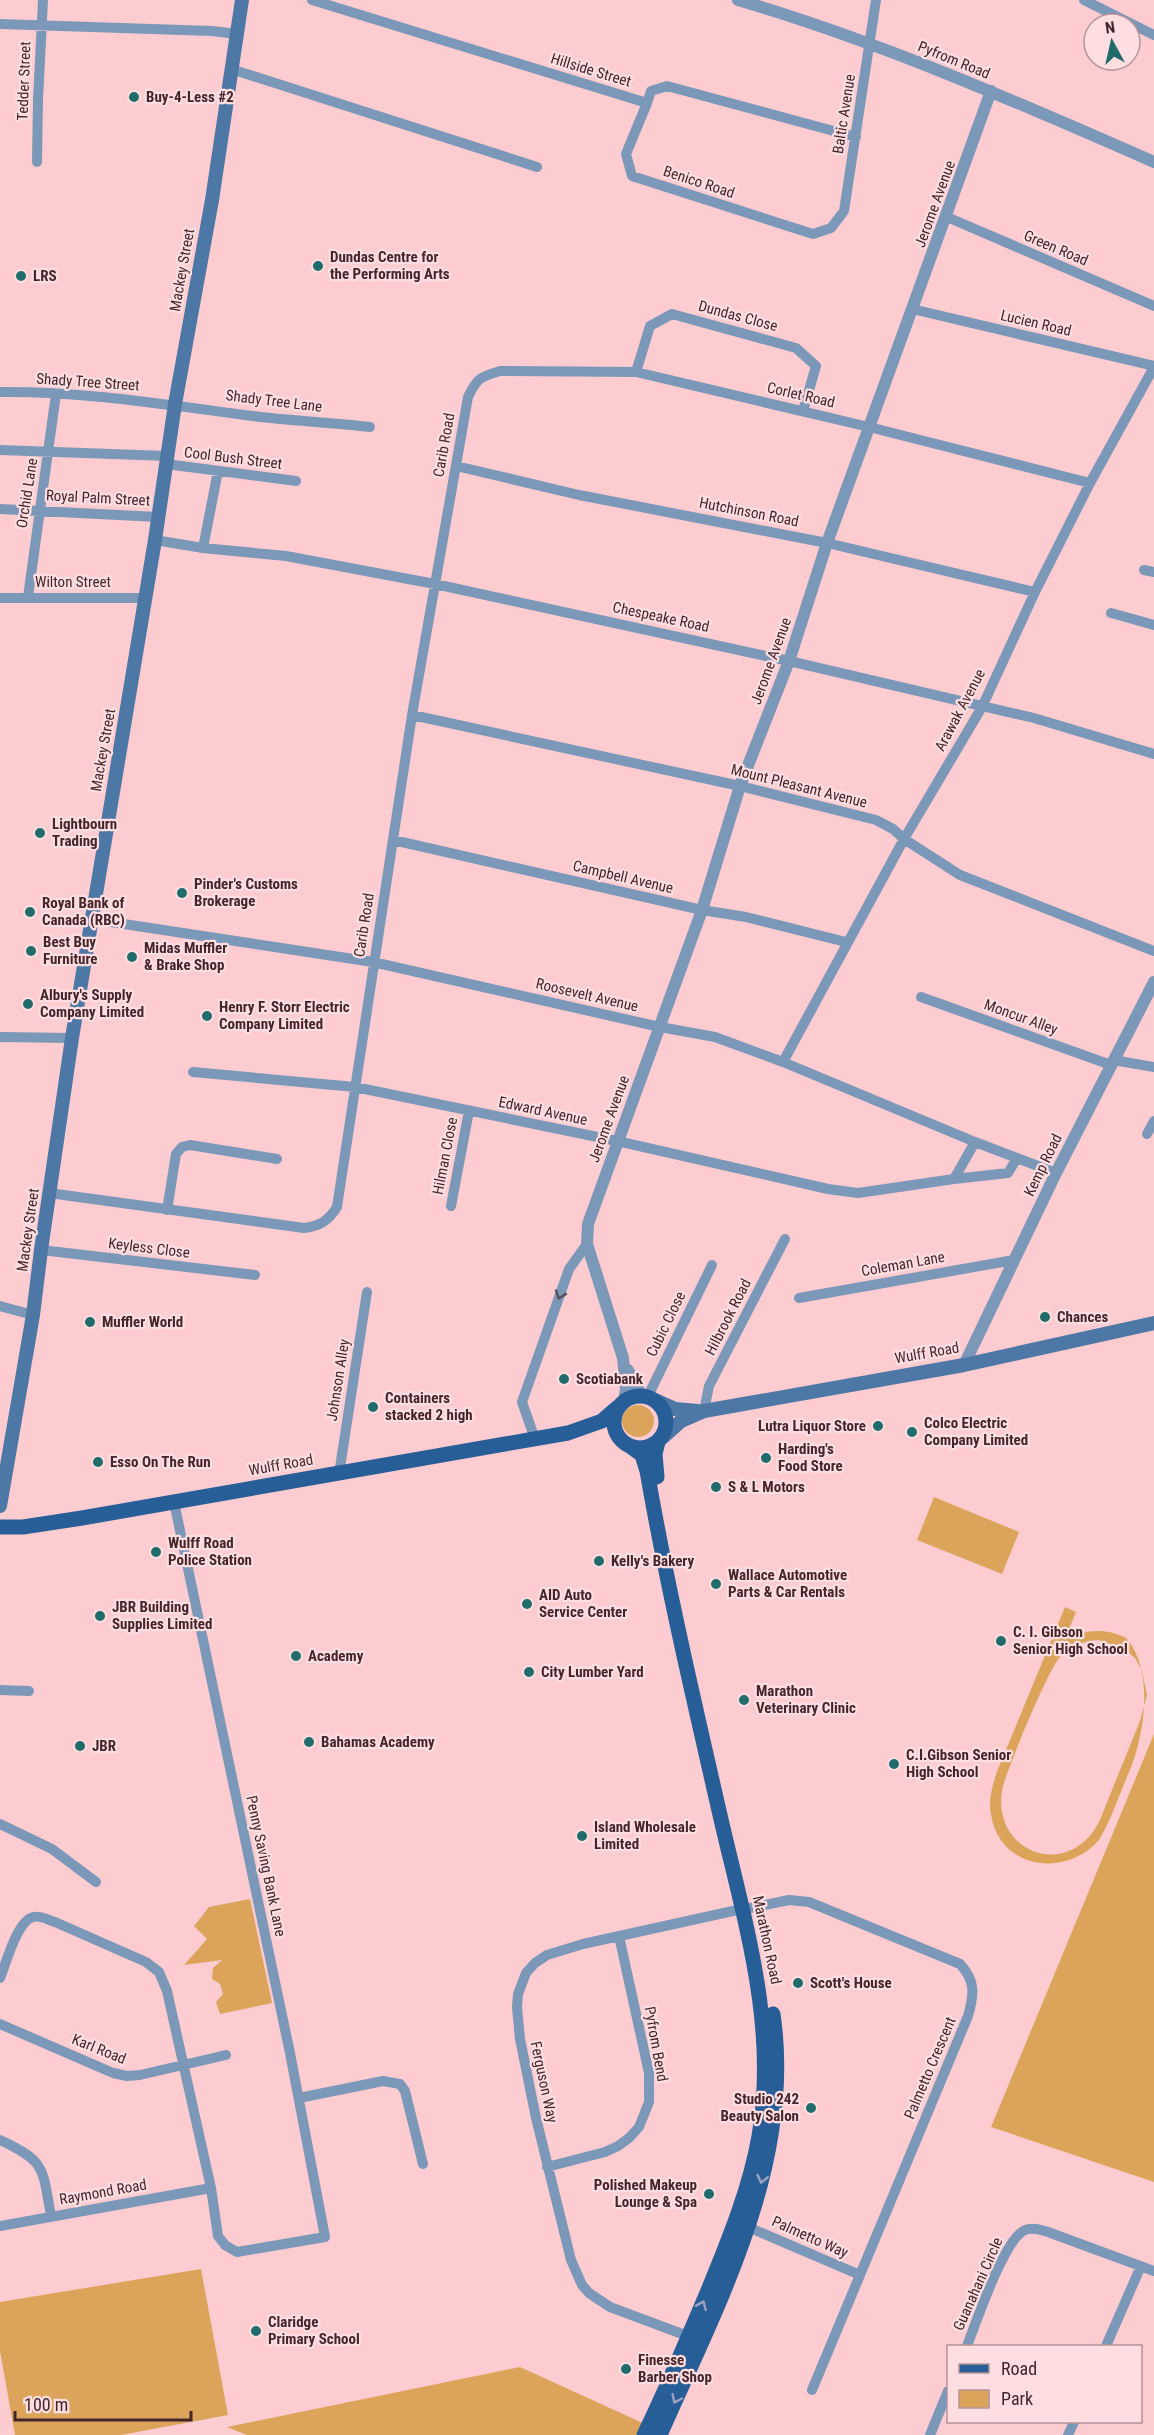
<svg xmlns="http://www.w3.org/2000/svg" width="1154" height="2435" font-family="'Roboto Condensed',sans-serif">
<rect width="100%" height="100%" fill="#fcccd1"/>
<path fill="#dca45b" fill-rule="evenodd" d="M622 1421a16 16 0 1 1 32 0a16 16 0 1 1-32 0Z
M934 1497 1019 1532 1002 1574 917 1540Z
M1065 1607 1076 1612 1065 1639C1084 1630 1106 1627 1126 1638 1154 1669 1146 1735 1127 1777 1118 1798 1111 1820 1099 1840 1066 1878 1000 1870 991 1815 988 1801 992 1788 996 1774ZM1098 1640 1123 1648 1135 1658 1142 1671 1147 1695 1140 1721 1099 1822C1067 1883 988 1851 1003 1786 1010 1763 1049 1666 1063 1653 1073 1644 1086 1641 1098 1640Z
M1154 1734V2182L991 2127Z
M250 1899 272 2003 220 2014 216 2002 223 1994 220 1984 212 1979 213 1968 222 1960 184 1965 207 1939 194 1926 209 1907Z
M201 2269 228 2415 121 2435H15L0 2351V2302Z
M520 2367 645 2424 641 2435H247L227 2427Z"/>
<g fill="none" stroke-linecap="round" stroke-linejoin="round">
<path stroke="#7c98b8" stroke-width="10" d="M312 0 647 103 651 91 667 86 856 137
M1084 0 1154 35
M0 24 212 31 237 34
M231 69 537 167
M647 103 626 154 632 176 813 234 831 228 844 211 876 0
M37 162 38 100 43 0
M947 217 1154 306
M912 309 1154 366
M636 372 650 326 672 314 796 348 816 366 803 411
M0 392C87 391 174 406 261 417 297 421 334 423 370 427
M0 450 167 456
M166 464 296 481
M456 466 579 495 827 543 1035 592
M0 509 158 517
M155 540 203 548 286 556 435 584 789 661 1034 718 1154 754
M203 548 218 471
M1144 570 1154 572
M28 597 56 394
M0 598H145
M1111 613 1154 625
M412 715 740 786 876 820 893 829 904 839 960 875 1154 951
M393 840 702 910 746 917 846 942
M91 919 373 962 660 1027 715 1037 783 1062 975 1142 1056 1173
M921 997 1111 1065
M0 1037 72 1038
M1113 1060 1154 1067
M783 1062 904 839 982 707 1035 592 1090 483 1154 367
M193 1072 355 1087 617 1141 828 1189 858 1193 954 1179 975 1142
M1147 1134 1154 1121
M954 1179 1008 1173 1017 1158
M49 1193 304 1228C320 1226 328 1221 337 1207L412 715 468 397C477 378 480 377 500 371L636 372 869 427 1090 483
M451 1206 469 1111
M167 1210 176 1154 182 1147 190 1145 277 1159
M41 1250 255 1275
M799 1298 1014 1260
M0 1306 33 1315
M648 1396 712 1265
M704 1411 709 1386 785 1239
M535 1439 522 1402 569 1269 587 1244
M339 1474 367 1292
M0 1690 29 1691
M0 1824 52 1849 96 1882
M750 1908 789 1900 809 1902 960 1964C976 1981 974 1995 968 2016L812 2390
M0 1978C6 1964 17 1921 33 1917 40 1915 48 1920 55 1922L146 1962 159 1972 167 1991 211 2188 218 2236 225 2245 237 2252 325 2237 290 2053 174 1502
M0 2024 113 2073 127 2076 140 2075 226 2055
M299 2098 383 2081 400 2084 405 2091 423 2164
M0 2140C47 2162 42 2168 51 2216
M547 2167 605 2152 618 2146 629 2138 639 2127 649 2102V2073L619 1936
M0 2226 211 2188
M748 2227 860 2275
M693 2338 610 2307 589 2293 582 2285 571 2260 536 2118 520 2039 517 2007 518 1994 526 1973 535 1963 547 1955 583 1944 742 1909
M967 2346C976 2323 1004 2239 1025 2230 1032 2227 1041 2230 1048 2232L1154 2271
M1106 2346 1141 2266
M930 2435 948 2391
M1068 2435 1074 2422"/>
<path stroke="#7c98b8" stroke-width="12" d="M738 0C881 42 1017 102 1154 162
M964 1365 1056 1173 1154 982
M628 1370 642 1396
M624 1401 626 1389 623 1358 587 1244 588 1224 702 910 740 786 789 661 827 543 991 91"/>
<path stroke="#4d77a5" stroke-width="14" d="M657 1401 675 1409 698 1411
M661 1439 681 1421 704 1411 964 1365 1154 1323
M0 1506 33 1315 41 1250 72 1038 155 540 175 404 212 200 242 0"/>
<path stroke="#285e97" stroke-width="15" d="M614 1422a26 26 0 1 1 52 0a26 26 0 1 1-52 0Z
M631 1447 642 1455 647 1471C667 1586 694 1701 720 1815 744 1920 778 2026 759 2136 750 2188 729 2239 709 2288 688 2338 667 2387 644 2435
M657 1477 655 1454 658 1442
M0 1527H23L82 1518 568 1433 602 1421 618 1407
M660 2435C718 2303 795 2163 773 2014"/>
</g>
<defs><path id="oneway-chevron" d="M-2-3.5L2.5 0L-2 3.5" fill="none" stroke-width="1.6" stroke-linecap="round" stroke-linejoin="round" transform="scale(1.5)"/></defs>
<use stroke="#584e5c" href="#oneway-chevron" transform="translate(560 1295) rotate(109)"/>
<g stroke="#9ea4c0">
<use href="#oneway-chevron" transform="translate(762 2179) rotate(103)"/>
<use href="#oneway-chevron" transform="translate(702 2305) rotate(-68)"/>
<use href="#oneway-chevron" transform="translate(676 2399) rotate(115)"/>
</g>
<g fill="#206c6a" stroke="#ffdee1" stroke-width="2">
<circle cx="134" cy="97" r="6"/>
<circle cx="318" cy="266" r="6"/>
<circle cx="21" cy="276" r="6"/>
<circle cx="40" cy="833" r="6"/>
<circle cx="182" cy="893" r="6"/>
<circle cx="30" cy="912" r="6"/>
<circle cx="31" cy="951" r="6"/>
<circle cx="132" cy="957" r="6"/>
<circle cx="28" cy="1004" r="6"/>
<circle cx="207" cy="1016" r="6"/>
<circle cx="1045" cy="1317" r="6"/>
<circle cx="90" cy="1322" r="6"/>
<circle cx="564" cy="1379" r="6"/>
<circle cx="373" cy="1407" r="6"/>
<circle cx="878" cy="1426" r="6"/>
<circle cx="912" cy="1432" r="6"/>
<circle cx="766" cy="1458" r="6"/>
<circle cx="98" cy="1462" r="6"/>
<circle cx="716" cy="1487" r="6"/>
<circle cx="156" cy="1552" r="6"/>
<circle cx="599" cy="1561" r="6"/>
<circle cx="716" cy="1584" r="6"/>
<circle cx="527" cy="1604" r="6"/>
<circle cx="100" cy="1616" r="6"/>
<circle cx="1001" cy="1641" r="6"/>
<circle cx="296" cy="1656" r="6"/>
<circle cx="529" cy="1672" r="6"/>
<circle cx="744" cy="1700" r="6"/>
<circle cx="309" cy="1742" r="6"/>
<circle cx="80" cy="1746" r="6"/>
<circle cx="894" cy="1764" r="6"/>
<circle cx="582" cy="1836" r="6"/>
<circle cx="798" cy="1983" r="6"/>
<circle cx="811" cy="2108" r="6"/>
<circle cx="709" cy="2194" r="6"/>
<circle cx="256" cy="2331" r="6"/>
<circle cx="626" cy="2369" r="6"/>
</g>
<g text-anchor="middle" stroke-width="4.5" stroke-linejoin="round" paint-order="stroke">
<g font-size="15" fill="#44262a" stroke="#ffdee1">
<text transform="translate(954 60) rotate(22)" y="5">Pyfrom Road</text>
<text transform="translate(591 70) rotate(17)" y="5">Hillside Street</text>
<text transform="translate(24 81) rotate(-88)" y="5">Tedder Street</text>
<text transform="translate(844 114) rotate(-81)" y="5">Baltic Avenue</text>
<text transform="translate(699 182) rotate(18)" y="5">Benico Road</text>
<text transform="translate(935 204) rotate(-70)" y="5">Jerome Avenue</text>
<text transform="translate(1056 248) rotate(23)" y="5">Green Road</text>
<text transform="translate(182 270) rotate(-80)" y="5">Mackey Street</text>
<text transform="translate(738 316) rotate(15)" y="5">Dundas Close</text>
<text transform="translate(1036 323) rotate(13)" y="5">Lucien Road</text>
<text transform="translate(88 382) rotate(4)" y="5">Shady Tree Street</text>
<text transform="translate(801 395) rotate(13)" y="5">Corlet Road</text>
<text transform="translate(274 401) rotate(7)" y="5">Shady Tree Lane</text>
<text transform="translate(444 445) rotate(-80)" y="5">Carib Road</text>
<text transform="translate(233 458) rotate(7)" y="5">Cool Bush Street</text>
<text transform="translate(27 493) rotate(-81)" y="5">Orchid Lane</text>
<text transform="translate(98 498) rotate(3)" y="5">Royal Palm Street</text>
<text transform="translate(749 512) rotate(11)" y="5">Hutchinson Road</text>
<text x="73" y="587">Wilton Street</text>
<text transform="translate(661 617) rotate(12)" y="5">Chespeake Road</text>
<text transform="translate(771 661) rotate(-70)" y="5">Jerome Avenue</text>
<text transform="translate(960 710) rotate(-62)" y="5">Arawak Avenue</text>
<text transform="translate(103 750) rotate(-80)" y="5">Mackey Street</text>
<text transform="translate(799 786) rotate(14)" y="5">Mount Pleasant Avenue</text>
<text transform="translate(623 877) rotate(13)" y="5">Campbell Avenue</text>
<text transform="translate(364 925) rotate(-81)" y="5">Carib Road</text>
<text transform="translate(587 995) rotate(13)" y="5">Roosevelt Avenue</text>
<text transform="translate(1021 1017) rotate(20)" y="5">Moncur Alley</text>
<text transform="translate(543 1111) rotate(12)" y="5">Edward Avenue</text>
<text transform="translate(609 1119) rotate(-70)" y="5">Jerome Avenue</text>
<text transform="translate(445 1156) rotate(-79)" y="5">Hilman Close</text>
<text transform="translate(1043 1165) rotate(-64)" y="5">Kemp Road</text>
<text transform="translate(28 1230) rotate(-82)" y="5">Mackey Street</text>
<text transform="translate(149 1248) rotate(7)" y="5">Keyless Close</text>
<text transform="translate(903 1264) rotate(-10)" y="5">Coleman Lane</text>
<text transform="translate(728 1317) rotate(-63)" y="5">Hilbrook Road</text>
<text transform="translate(666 1324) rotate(-64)" y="5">Cubic Close</text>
<text transform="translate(927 1353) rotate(-10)" y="5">Wulff Road</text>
<text transform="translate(338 1380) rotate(-81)" y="5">Johnson Alley</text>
<text transform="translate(281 1465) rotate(-10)" y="5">Wulff Road</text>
<text transform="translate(266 1866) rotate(78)" y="5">Penny Saving Bank Lane</text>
<text transform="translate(767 1940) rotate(78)" y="5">Marathon Road</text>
<text transform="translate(656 2044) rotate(80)" y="5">Pyfrom Bend</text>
<text transform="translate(99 2049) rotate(22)" y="5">Karl Road</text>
<text transform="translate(930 2068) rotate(-67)" y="5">Palmetto Crescent</text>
<text transform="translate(544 2082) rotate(78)" y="5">Ferguson Way</text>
<text transform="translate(103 2192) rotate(-10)" y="5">Raymond Road</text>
<text transform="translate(810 2237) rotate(24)" y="5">Palmetto Way</text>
<text transform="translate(978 2284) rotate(-66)" y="5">Guanahani Circle</text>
</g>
<g font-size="15" font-weight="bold" fill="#44262a" stroke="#ffdee1" text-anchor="start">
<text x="146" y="102">Buy-4-Less #2</text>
<text x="330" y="262">Dundas Centre for<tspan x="330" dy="17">the Performing Arts</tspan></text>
<text x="33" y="281">LRS</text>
<text x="52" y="829">Lightbourn<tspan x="52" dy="17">Trading</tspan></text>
<text x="194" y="889">Pinder's Customs<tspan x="194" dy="17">Brokerage</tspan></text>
<text x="42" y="908">Royal Bank of<tspan x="42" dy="17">Canada (RBC)</tspan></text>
<text x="43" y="947">Best Buy<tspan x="43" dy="17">Furniture</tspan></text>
<text x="144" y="953">Midas Muffler<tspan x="144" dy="17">&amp; Brake Shop</tspan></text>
<text x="40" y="1000">Albury's Supply<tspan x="40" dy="17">Company Limited</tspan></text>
<text x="219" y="1012">Henry F. Storr Electric<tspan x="219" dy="17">Company Limited</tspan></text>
<text x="1057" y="1322">Chances</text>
<text x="102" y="1327">Muffler World</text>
<text x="576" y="1384">Scotiabank</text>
<text x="385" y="1403">Containers<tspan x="385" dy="17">stacked 2 high</tspan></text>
<text x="924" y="1428">Colco Electric<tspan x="924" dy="17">Company Limited</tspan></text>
<text x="866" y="1431" text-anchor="end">Lutra Liquor Store</text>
<text x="778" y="1454">Harding's<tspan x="778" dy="17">Food Store</tspan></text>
<text x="110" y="1467">Esso On The Run</text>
<text x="728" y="1492">S &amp; L Motors</text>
<text x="168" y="1548">Wulff Road<tspan x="168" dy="17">Police Station</tspan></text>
<text x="611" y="1566">Kelly's Bakery</text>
<text x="728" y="1580">Wallace Automotive<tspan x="728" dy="17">Parts &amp; Car Rentals</tspan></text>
<text x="539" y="1600">AID Auto<tspan x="539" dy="17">Service Center</tspan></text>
<text x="112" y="1612">JBR Building<tspan x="112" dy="17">Supplies Limited</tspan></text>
<text x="1013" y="1637">C. I. Gibson<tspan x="1013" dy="17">Senior High School</tspan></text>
<text x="308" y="1661">Academy</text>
<text x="541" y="1677">City Lumber Yard</text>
<text x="756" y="1696">Marathon<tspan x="756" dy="17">Veterinary Clinic</tspan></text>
<text x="321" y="1747">Bahamas Academy</text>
<text x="92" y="1751">JBR</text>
<text x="906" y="1760">C.I.Gibson Senior<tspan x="906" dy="17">High School</tspan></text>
<text x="594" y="1832">Island Wholesale<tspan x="594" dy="17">Limited</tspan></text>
<text x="810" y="1988">Scott's House</text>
<text x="799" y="2104" text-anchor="end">Studio 242<tspan x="799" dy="17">Beauty Salon</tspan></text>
<text x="697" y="2190" text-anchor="end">Polished Makeup<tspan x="697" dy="17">Lounge &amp; Spa</tspan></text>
<text x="268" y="2327">Claridge<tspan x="268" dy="17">Primary School</tspan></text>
<text x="638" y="2365">Finesse<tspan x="638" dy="17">Barber Shop</tspan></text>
</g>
</g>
<rect x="947" y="2345" width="195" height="78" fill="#ffdee1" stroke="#b49498" stroke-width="1.5"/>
<rect x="959" y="2364" width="30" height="9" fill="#285e97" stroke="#b49498" stroke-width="1.5"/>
<text x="1001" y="2375" font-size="18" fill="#44262a">Road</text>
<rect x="959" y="2390" width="30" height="18" fill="#dca45b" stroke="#b49498" stroke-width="1.5"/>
<text x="1001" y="2405" font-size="18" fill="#44262a">Park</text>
<g transform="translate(1112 42) rotate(352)"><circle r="28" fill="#ffdee1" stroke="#b49498" stroke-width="1.5"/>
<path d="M0-4.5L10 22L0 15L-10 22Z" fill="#206c6a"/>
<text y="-9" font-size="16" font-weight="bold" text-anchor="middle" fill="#44262a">N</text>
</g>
<path d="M15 2411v9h176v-9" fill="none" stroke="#44262a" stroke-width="3"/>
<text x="24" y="2411" font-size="18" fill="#44262a" stroke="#ffdee1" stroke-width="4.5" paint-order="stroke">100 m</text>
</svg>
